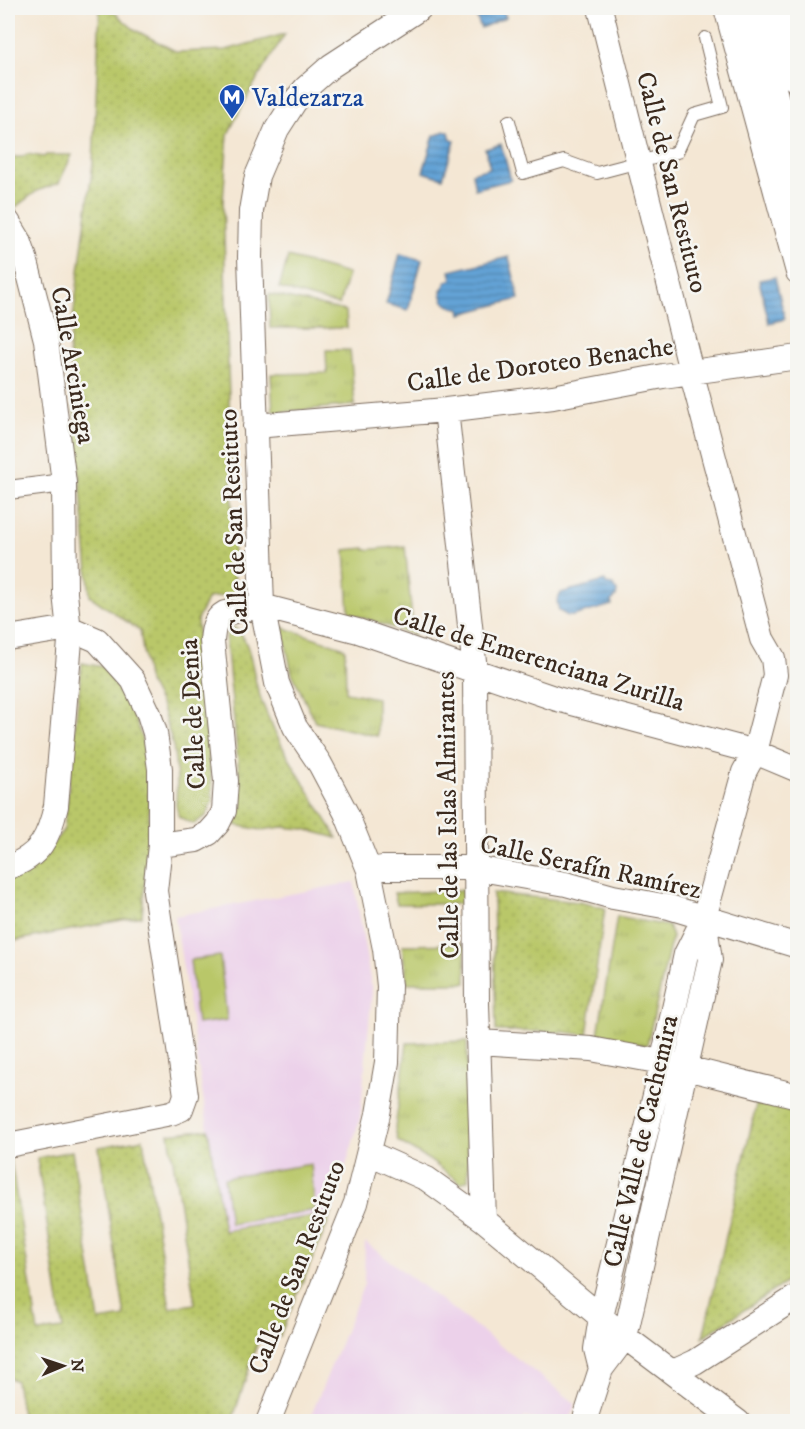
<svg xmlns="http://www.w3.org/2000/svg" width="805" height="1429" font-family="'IM FELL DW Pica',serif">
<defs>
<pattern id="grass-tufts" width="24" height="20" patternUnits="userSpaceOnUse" patternTransform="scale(1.5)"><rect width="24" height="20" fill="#b9c769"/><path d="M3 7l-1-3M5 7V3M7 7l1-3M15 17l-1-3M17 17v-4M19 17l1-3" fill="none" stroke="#a0ab5b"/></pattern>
<pattern id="park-dots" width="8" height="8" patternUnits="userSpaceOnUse" patternTransform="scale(1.5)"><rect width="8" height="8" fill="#b9c769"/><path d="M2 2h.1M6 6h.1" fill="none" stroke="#a0ab5b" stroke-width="1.8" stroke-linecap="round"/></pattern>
<pattern id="water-rules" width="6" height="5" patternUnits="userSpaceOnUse" patternTransform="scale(1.5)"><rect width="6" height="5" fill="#63a3d6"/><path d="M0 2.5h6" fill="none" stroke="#5385ad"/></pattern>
</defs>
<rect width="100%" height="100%" fill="#f6f6f2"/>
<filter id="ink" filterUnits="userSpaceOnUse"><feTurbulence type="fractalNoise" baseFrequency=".0167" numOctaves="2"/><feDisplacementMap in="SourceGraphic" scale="12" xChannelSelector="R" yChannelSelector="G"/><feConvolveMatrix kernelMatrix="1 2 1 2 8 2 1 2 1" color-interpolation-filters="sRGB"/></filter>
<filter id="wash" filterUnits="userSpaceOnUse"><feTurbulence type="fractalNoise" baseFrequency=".008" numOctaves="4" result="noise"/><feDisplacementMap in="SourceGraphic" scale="24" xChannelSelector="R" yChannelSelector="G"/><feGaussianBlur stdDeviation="1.35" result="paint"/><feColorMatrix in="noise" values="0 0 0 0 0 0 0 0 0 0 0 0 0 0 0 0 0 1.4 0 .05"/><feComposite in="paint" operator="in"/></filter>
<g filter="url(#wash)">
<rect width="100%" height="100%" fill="#f4e7d4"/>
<path fill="#ecd1ea" d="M354 882 372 992 360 1118 332 1213 224 1231 175 916Z
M365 1242 575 1403 570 1421H540L524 1417 523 1422 309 1421 364 1284Z"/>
<path fill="url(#grass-tufts)" stroke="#7a7844" stroke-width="1.5" d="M269 294 346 311 347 328H270Z
M326 350H350L355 405 273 413 271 374 327 373Z
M405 546 413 629 414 635 349 613 345 550 365 548V550Z
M282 627 345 648 346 692 377 698V736L315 722 292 673Z
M464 890V904H397L394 893Z
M617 916 668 926 672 937 647 1045 598 1035Z
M465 944 466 983H407L402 945Z
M467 1041 468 1180 461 1183 429 1160 398 1141 395 1128 407 1043Z"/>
<path fill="url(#park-dots)" stroke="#7a7844" stroke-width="1.5" d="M100 8H109L135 30 177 52 226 50 285 34 253 86 228 134 223 201 235 594 208 598 197 620 213 800 206 816 194 824 179 817 176 805 177 778 173 745 162 708 147 679 140 631 90 596 69 349 93 163Z
M27 154 44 157 46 155H72L59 183 37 191 13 209 8 203V157H22Z
M233 627C251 636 252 672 258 690 273 740 311 793 337 838L304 829 282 827 261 830 235 825 242 802 226 641 227 632Z
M82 663 103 667C115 686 131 705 138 727 158 781 146 859 142 916L8 942V874L49 849 64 829Z
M493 893 579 902 605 908 587 1035 565 1032 496 1031Z
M757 1101 797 1113V1275L703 1337Z
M208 1129 224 1231 332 1213 279 1337 261 1332 232 1421H23L16 1381 8 1377V1163L11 1162 38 1332 63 1329 37 1158 72 1151 99 1321 125 1317 99 1147 143 1139 170 1308 195 1304 169 1134Z"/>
<path fill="#b9c769" stroke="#7a7844" stroke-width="1.5" d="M288 257 348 274 339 305 279 288Z
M220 956 227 1020 197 1024 190 960Z
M311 1164 315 1210 230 1224 224 1178Z"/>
<path fill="url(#water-rules)" stroke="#4f667a" stroke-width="1.5" d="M477 8H502L506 17 481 28 473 9Z
M444 131 449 132 451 140 455 141 443 178 423 172 434 135H437Z
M501 144 511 180 475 189 472 173 490 168 485 149Z
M400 254 422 260 408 310 386 304Z
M509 257 519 299 461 314 460 308C448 308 442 303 441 291L447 281 452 279 450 271Z
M775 277 785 319 769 323 759 280Z
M605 581 606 584 613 585 617 591 616 597 611 601 612 605 573 616H568L559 611 557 601 561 593Z"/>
</g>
<g filter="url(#ink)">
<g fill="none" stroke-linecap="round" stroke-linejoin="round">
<g stroke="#7c6c5e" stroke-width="14">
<path id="service" d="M509 121 523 173 564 161 597 173 677 152 694 115 722 107 705 38"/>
</g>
<g stroke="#7c6c5e" stroke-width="20">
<path id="pedestrian" d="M8 490 64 483"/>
</g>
<g stroke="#7c6c5e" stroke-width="26">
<path id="minor" d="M600 8 691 371 762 639 773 658 775 675 755 752 744 772 704 918 686 954 656 1091 601 1317 596 1349 601 1369
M726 8 798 272
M8 222 19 240 25 258 46 340 64 483 65 593 70 641 56 806C49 837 40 857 8 867
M446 410 475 670 477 1004 484 1220
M255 426 446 410 553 397 663 376 798 357
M8 638 69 628 97 640 133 680 149 714 155 733 160 769V845L155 891 186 1095 181 1109 171 1113 8 1145
M160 845 196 840 209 833 218 823 224 811 226 781 212 641C213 630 214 619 225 613L262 606 358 631 557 699 755 752 798 770
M369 870 383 868H475L566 884 613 897 669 907 798 946
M479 1042 591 1049 662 1062 798 1096
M369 1153 427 1179 484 1220 625 1337 738 1422
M673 1372 695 1362 798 1296
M268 1422 356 1203 378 1114 387 1062 389 986 385 949 369 870 346 813 320 764 295 727 277 683 262 606 250 257 251 211 257 176 277 129 295 101 306 88 331 66 420 8
M584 1422 601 1369 625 1337 710 960 704 918"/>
</g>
<g stroke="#7c6c5e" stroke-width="35">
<path id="primary" d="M748 8 798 197
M780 8 798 76"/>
</g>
<use href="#service" stroke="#fff" stroke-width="12"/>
<use href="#pedestrian" stroke="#fff" stroke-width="18"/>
<use href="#minor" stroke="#fff" stroke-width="24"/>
<use href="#primary" stroke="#fff" stroke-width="33"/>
</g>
</g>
<defs>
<g id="metro-pin" transform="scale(1.35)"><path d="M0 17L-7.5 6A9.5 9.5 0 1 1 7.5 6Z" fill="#1a4fb4" stroke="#f6f6f2"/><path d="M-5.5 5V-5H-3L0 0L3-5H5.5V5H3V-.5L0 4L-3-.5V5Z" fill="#fff"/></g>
</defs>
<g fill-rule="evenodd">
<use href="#metro-pin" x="232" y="97"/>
</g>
<g text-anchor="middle" stroke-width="5" stroke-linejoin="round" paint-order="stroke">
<g font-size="26" fill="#164399" stroke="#f6f6f2" text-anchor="start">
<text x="252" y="106">Valdezarza</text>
</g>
<g font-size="26" fill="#3b2a1e" stroke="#f6f6f2">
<text transform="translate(673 182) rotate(76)" y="9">Calle de San Restituto</text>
<text transform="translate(540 364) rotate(-8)" y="9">Calle de Doroteo Benache</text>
<text transform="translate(74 365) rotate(80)" y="9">Calle Arciniega</text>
<text transform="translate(233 522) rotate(-93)" y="9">Calle de San Restituto</text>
<text transform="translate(539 658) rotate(17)" y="9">Calle de Emerenciana Zurilla</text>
<text transform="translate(192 714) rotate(-93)" y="9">Calle de Denia</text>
<text transform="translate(447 815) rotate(-91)" y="9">Calle de las Islas Almirantes</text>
<text transform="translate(591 866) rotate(12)" y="9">Calle Serafín Ramírez</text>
<text transform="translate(640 1141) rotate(-77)" y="9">Calle Valle de Cachemira</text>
<text transform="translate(296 1267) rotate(-69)" y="9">Calle de San Restituto</text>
</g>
</g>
<rect width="805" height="1429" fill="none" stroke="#f6f6f2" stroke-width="30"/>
<g transform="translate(63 1366) rotate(88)" stroke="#f6f6f2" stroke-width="4.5" paint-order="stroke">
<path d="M0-4.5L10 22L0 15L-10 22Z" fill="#3b2a1e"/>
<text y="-9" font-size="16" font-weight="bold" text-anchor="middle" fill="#3b2a1e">N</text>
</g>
</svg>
